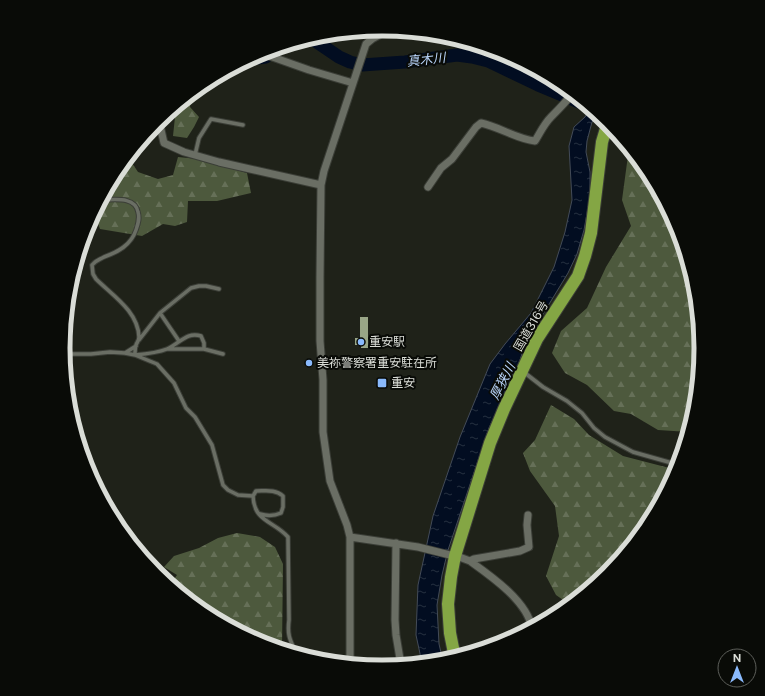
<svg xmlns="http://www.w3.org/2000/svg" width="765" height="696" font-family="'Public Sans','Noto Sans JP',sans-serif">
<defs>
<pattern id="forest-firs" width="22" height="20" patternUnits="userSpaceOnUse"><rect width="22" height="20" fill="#4d593d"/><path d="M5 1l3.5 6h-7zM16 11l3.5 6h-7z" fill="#667058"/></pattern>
<pattern id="water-ripples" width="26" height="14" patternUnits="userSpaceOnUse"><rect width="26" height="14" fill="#020d21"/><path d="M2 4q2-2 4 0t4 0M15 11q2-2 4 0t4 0" fill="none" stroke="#263040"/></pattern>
</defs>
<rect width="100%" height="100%" fill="#1f2219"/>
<path fill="url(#forest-firs)" d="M192 93 190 107 199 117 194 127 187 138 173 136 175 117 179 104Z
M629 148 648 171 677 226 695 286 701 348 695 410 689 432 658 430 631 414 614 411 587 385 565 373 552 353 561 331 587 308 606 267 631 226 622 200Z
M132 153V163L138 172 158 179 173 175 178 157 198 159 247 173 251 193 217 201H188L187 222 175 226 163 224 142 236 100 229 97 221 90 222 117 171Z
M551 405 574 419 589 435 623 456 677 470 648 525 608 574 560 613 542 623 541 617 566 602 556 595 546 576 559 536 555 506 530 471 523 453 535 440Z
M237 533 260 537 275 547 283 564 282 649 260 643 205 613 164 579 172 582 177 575 164 567 174 556 199 548 218 538Z"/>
<path fill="url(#water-ripples)" stroke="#434b58" d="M591 108 598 115 592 122 587 141 586 152 590 172V197L584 230 577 254 568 273 526 342 518 366 489 428 448 550 442 575 437 605 439 644 443 661 422 663 416 635 418 585 433 516 460 437 490 364 505 344 531 313 554 267 565 232 572 200 569 146 574 127 585 117Z"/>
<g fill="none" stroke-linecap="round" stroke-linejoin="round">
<path stroke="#020d21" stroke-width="13" d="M311 38 339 57 350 62 362 65 405 62 457 55 472 57 488 61 538 85 586 105
M255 56 258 58 266 57 271 50"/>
</g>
<path fill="#99a687" d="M360 317H368V348H361V345H355V338H360Z"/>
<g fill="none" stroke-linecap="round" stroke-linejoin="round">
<g stroke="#3b3e37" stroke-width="5.5">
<path id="lane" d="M195 155 199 138 211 119 243 125
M101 200C114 200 135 196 138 212 140 219 138 224 136 230 131 245 118 252 104 257 99 260 96 260 92 265L93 274 96 279C112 295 138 311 139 337 139 341 137 342 136 345 135 348 135 352 135 355 146 354 157 353 167 349 179 344 187 331 201 336L204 343V349
M160 313 179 341
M139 340 160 313 191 288 199 286H206L219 289
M168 349H204L223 354
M125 353 136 346
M64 354H91L110 352 125 353 135 355 157 364 174 383 186 408 195 417 212 445 223 485 228 490 238 495 253 496 256 491C266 491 275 489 283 496V507L281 513C274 516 267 516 260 514
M525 373 543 387 567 401 582 413 594 428 605 437 633 452 679 465
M253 496C254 522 274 521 288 537L289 620C287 635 290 640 296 653"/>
</g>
<g stroke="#3b3e37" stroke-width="9">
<path id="street" d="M368 30 372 39
M261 53 309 70 353 83
M159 121 164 143 184 152 219 162 321 185
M428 187 441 168 452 159 476 127 481 123C500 127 516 139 535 141 540 133 544 124 551 117 559 109 566 102 573 93
M350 537 418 547 462 558 470 561C491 576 527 601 532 628
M396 543 395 620 396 635 401 665
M470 561 474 559 520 551 529 547 527 525 528 515
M350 664V537L347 525 330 481 323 432V380L320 341V277L321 185 324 171 366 44 372 39 388 30"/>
</g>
<g stroke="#3b3e37" stroke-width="14">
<path id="highway" d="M455 658 450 633 448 604 451 577 455 556 490 443 504 409 537 339 578 276 585 256 591 233 602 142 608 122"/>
</g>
<use href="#lane" stroke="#6a6e64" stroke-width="3.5"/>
<use href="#street" stroke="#6a6e64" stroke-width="7"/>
<use href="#highway" stroke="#84a644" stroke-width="12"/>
</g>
<g fill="#8abafc" stroke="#090b07" stroke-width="1.5">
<circle cx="361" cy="342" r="4"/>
<circle cx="309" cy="363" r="4"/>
<rect x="377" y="378" width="10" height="10" rx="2"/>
</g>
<g text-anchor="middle" stroke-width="4" stroke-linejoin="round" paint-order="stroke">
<g font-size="12" fill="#daddd7" stroke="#090b07">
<text transform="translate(531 326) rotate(-60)" y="4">国道316号</text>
</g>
<g font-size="12" fill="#daddd7" stroke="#090b07" text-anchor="start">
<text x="369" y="346">重安駅</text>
<text x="317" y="367">美祢警察署重安駐在所</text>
<text x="391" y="387">重安</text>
</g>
<g font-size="13" font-style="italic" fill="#bad6fc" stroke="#090b07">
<text transform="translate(426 59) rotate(-6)" y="5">真木川</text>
<text transform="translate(502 381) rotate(-63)" y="5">厚狭川</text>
</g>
</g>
<path d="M0 0H765V696H0ZM70 348a312 312 0 1 1 624 0a312 312 0 1 1-624 0Z" fill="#090b07" fill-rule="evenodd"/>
<path fill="none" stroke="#daddd7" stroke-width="5" d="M70 348a312 312 0 1 1 624 0a312 312 0 1 1-624 0Z"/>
<g transform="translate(737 668)"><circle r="19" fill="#090b07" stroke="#5d5f5a"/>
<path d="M0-3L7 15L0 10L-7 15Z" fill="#8abafc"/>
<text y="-6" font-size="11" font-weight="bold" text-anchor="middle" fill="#daddd7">N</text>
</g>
</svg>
